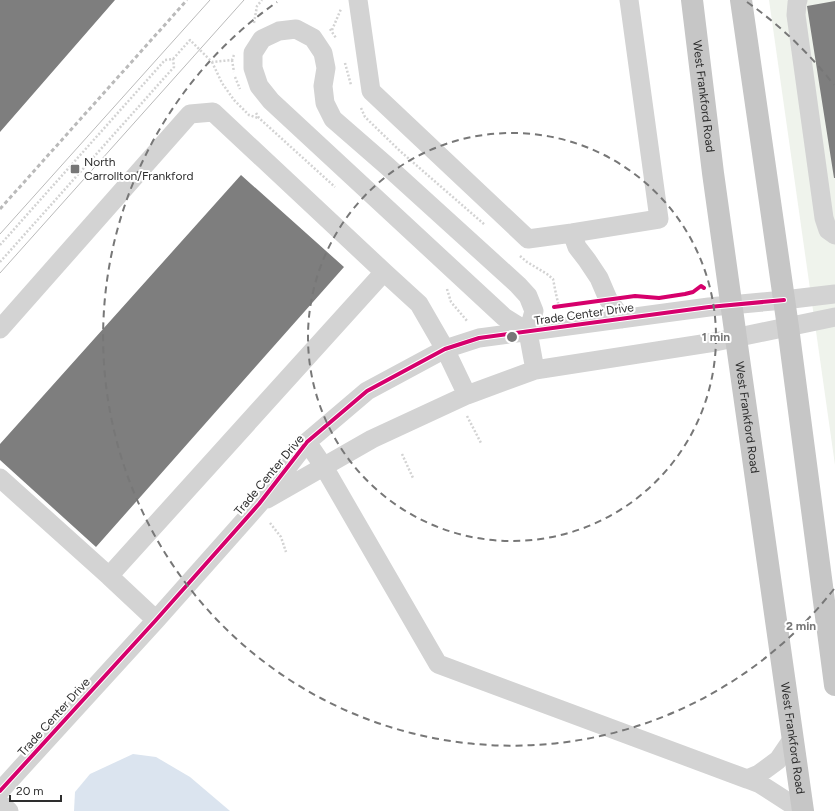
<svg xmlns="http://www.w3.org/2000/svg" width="835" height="811" font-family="Figtree,sans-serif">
<rect width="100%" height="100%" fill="#fff"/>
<path fill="#eff3ec" d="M769 0H835V465Z"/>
<path fill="#dbe4ef" d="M133 754 156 757 190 777 230 811H74L75 792 90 774Z"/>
<path fill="#7e7e7e" d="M0 0H115L0 132Z
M835 1V178H834L807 6Z
M241 175 344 267 96 547 0 460V444Z"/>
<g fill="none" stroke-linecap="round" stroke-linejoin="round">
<path stroke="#d3d3d3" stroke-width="2.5" stroke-dasharray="2 2" stroke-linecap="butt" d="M254 23 257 6 262 0
M330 29 336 38
M332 30 341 9
M232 60 234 72
M212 62 222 83 234 100 249 115 258 118
M345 63 351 85
M235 77 240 89
M361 108 365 117 400 151 485 225
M256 113 259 118 335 187
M0 245 165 60 173 59 190 40 212 62 232 60 234 55
M520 256 527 262 547 274 553 279 556 294 559 307
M0 262 174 67 173 59
M447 289 451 302 468 322
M467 416 481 443
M402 454 413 478
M270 523 281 537 286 552"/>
<path stroke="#d3d3d3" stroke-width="19" d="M358 0 371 91 528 239 572 233 659 219 629 0
M798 0 797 3 796 15 824 218 828 230 835 235
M572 233 577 247 587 260 599 278 608 299 622 319
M0 329 190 114 213 112 384 272
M528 332 504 317 271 101 259 86 253 68V53L262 39 279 31 296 29 313 38 323 53 326 68 323 86 325 103 333 119 387 166 518 285 528 296 534 311 528 332 535 370
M307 442 324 467 438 664 747 779
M0 478 109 576
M267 499 372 439 467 395 535 370 715 342 835 317
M156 620 109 576 384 272 419 304 445 349 467 395
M793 738 778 760 759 774 747 779 760 784 802 811
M0 791 156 620 259 504 307 442 367 391 445 349 479 338 709 307 784 300 835 294
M0 803 9 811"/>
<g stroke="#c6c6c6" stroke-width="22">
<path id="s1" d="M692 0 713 173 736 338 803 811"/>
<path d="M741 0 788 327 835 685"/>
</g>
<path stroke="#bababa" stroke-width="1" d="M0 234 210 0
M0 273 244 0"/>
<path stroke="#bababa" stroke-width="3" stroke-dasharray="4 3" stroke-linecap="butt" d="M0 209 187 0"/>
<g stroke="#fff" stroke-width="6">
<path id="cycleway" d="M554 307 635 296 659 298 685 294 693 292 701 286 704 288
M0 791 156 620 259 504 307 442 367 391 445 349 479 338 709 307 784 300"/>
</g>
<use href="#cycleway" stroke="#d6006c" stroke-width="4"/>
</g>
<g fill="none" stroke="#777" stroke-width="2" stroke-dasharray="7 5">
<circle cx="512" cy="337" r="204"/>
<path d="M834 589A409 409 0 1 1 277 2M747 2A409 409 0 0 1 834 85"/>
</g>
<rect fill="#777" stroke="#fff" stroke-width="1.5" x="70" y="164" width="10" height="10" rx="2"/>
<g text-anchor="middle" stroke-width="4" stroke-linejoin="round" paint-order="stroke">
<g font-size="12" fill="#2e2e2e" stroke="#fff">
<text dy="4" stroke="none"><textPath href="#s1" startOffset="97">West Frankford Road</textPath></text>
<text transform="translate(584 314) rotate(-8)" y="4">Trade Center Drive</text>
<text dy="4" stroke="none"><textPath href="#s1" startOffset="421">West Frankford Road</textPath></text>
<text transform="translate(269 475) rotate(-50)" y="4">Trade Center Drive</text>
<text transform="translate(54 717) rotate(-48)" y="4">Trade Center Drive</text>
<text dy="4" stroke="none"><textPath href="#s1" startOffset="745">West Frankford Road</textPath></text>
</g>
<g font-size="12" fill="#2e2e2e" stroke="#fff" text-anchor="start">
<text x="84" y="166">North<tspan x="84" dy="14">Carrollton/Frankford</tspan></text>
</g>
</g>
<circle cx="512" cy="337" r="6" fill="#777" stroke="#fff" stroke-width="2"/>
<g font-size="12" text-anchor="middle" font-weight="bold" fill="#777" stroke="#fff" stroke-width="4" stroke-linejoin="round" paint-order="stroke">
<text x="716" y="341">1 min</text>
<text x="801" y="630">2 min</text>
</g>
<path d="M10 795v6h51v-6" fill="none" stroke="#2e2e2e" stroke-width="2"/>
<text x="16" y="795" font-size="12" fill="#2e2e2e" stroke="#ffffff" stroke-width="3" paint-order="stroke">20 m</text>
</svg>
